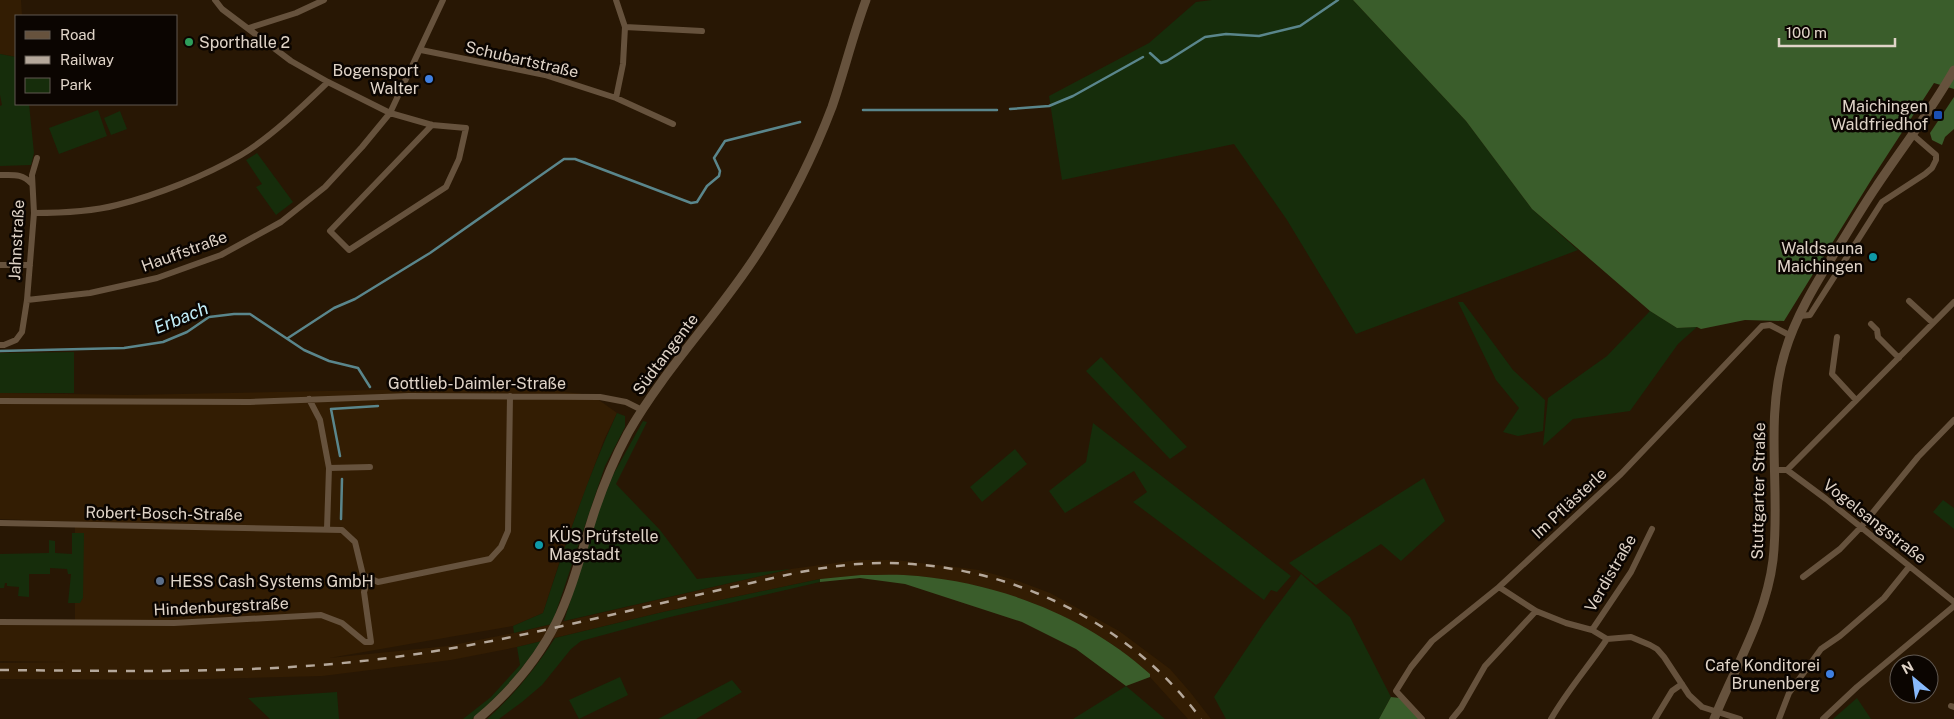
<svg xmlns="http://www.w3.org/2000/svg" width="1954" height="719" font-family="'Public Sans',sans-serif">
<rect width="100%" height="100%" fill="#281704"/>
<path fill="#331d03" d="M0 0H21L22 16H16V57L0 54Z
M520 387 592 395 617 413 604 440 565 545 543 613 513 626 329 658 448 646 514 633 791 569 858 560H896L979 570 1018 581 1050 593 1119 631 1170 669 1190 692 1211 719H1188L1150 677V674L1112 644 1033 603 978 586 919 576 895 575H861L820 579 663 612 517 647 451 660 322 676 170 680 0 679V663L67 662 0 661V622L75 621V522L0 519V393L131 395Z"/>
<path fill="#162d0b" d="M1212 0H1353L1466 121 1532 209 1578 250 1356 334 1287 220 1234 144 1062 180 1049 96 1149 43 1196 2Z
M0 54 16 57V104H29L34 153 31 165 0 166V106L2 105 0 95Z
M98 110 107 136 59 154 49 128Z
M120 111 127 129 111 135 104 118Z
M257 153 293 202 276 215 256 187 262 184 246 160Z
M1458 302H1463L1513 370 1545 400 1543 431 1518 436 1503 432 1519 408 1496 380Z
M1650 311 1677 328 1697 327 1678 344 1630 411 1573 419 1543 446 1548 398 1607 356Z
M74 352V393H0V353Z
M1101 357 1187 447 1170 459 1086 371Z
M617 413 625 416V427L605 466 552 624 514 633 513 626 543 613C565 546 587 478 617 413Z
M643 421 647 422 616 484 660 530 697 579 791 569 564 621 600 507 613 475Z
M1093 423 1291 576 1277 592 1271 590 1264 600 1133 502 1147 492 1134 471 1065 513 1049 491 1086 462Z
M1015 449 1027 464 982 502 970 487Z
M1424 478 1445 521 1401 561 1381 544 1316 585 1289 563Z
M1943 500 1954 508V529L1933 512Z
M72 533H84L83 598 80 603H68L71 574H68L67 569 50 568V574H29V597L18 596 19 587 7 586V583H5L4 588H0V554L49 553V540L55 541V553L72 554Z
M1301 574 1350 617 1391 697 1379 719H1226L1214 697 1264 623Z
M820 579V582L666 618 581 641 571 649 542 685 522 702 499 719H487C514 695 535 669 555 638L663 612Z
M542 641C521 669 501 698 472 719H463L491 697 520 665 517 647Z
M620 677 628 695 579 719 569 700Z
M732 680 742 692 696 719H658Z
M1126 686 1165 719H1073Z
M337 692 339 719H270L248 698Z
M1857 698 1871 719H1833Z"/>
<path fill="#3a5d2b" d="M1353 0H1954V89L1934 83 1873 177 1784 321 1745 320 1701 329 1697 327 1677 328 1650 311 1532 209 1466 121Z
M1954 97V129L1945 137 1942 145 1932 140 1930 133Z
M861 575C880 575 899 574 918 576 1002 584 1087 617 1150 674V677L1126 686 1076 649 1022 622 905 584 860 578 820 582V579Z
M1391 697 1400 698 1419 719H1379Z"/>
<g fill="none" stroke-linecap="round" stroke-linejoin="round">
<path stroke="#5a868c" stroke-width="2.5" d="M1150 53 1161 63 1167 61 1205 37 1226 34 1259 36 1300 26 1338 0
M1010 109 1049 106 1073 96 1143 57
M863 110H997
M288 338 334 308 355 299 430 253 564 159H575L691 203 697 202 707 186 719 176 720 171 714 158 725 141 800 122
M0 351 124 348 163 342 187 332 209 317 234 314H250L304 350 329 361 358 368 370 387
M340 456 331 409 378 406
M341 519 342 479"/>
<path stroke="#66523d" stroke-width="6" d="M215 0 222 9 291 61 328 82 390 113 432 125 466 128 459 159 446 187 349 250 330 231 432 125
M625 27 702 31
M249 28 296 13 324 0
M421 50 545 75 616 98 673 124
M616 98 623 64 625 27 616 0
M0 175C13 175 22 173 32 184
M34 213C61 213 90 212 117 205 157 195 205 176 241 155 271 137 302 107 328 82
M0 265H30
M27 300 90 293 157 278 221 255 281 222 325 187 362 147 390 113 443 0
M1909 301 1933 323
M1800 316 1810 315 1882 202 1925 174 1932 168 1936 160V155L1913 135
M1871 324 1877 330 1878 337 1899 358
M1837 337 1832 374 1856 400
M0 345H4L16 340 22 332 27 300 34 213 32 175 37 158
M309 399 320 420 329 468 327 529
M0 401 250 402 409 396 600 397 626 402 642 410
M329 468 370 467
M1775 470H1787L1826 499 1954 602
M1787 470 1954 302
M0 523 342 530 355 542 363 575 378 582 490 559 501 547 508 531 510 396
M1803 577 1840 549 1861 527 1918 457 1954 420
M1499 587 1536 611 1566 623 1592 630 1607 639 1631 637 1650 645 1657 649 1664 657 1689 695 1702 707 1740 719
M0 622 174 623 321 615 342 623 365 642H371L364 592 368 579
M1592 630 1631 572 1652 529
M1951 706 1954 707
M1422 719 1396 691 1411 667 1432 641 1499 587 1621 474 1762 326 1770 325 1791 336
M1452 719 1461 708 1485 666 1536 611
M1551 719C1567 691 1589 666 1607 639
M1655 719 1672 691 1682 684
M1779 719 1789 693 1821 649 1840 636 1884 598 1909 567
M1823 719 1857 687 1954 606"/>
<path stroke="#66523d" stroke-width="9" d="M478 719C510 692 537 661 556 623 573 588 582 550 594 513 603 486 614 459 628 433 665 368 719 314 759 251 788 206 813 157 832 107 844 72 853 35 866 0
M1714 719C1735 667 1766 617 1773 560 1781 491 1764 419 1785 352 1795 318 1815 285 1834 254 1848 232 1861 209 1876 187 1902 148 1931 111 1954 70"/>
<path stroke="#b5a89b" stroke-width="2.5" stroke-dasharray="9 9" stroke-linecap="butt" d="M0 670C139 671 279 675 417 654 523 638 628 610 733 587 774 578 815 567 858 564 988 555 1123 613 1201 719"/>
</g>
<circle fill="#2e9e5b" stroke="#0b0501" stroke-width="2" cx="189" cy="42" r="5"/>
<g fill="#3f7fe0" stroke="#0b0501" stroke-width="2">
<circle cx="429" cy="79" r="5"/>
<circle cx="1830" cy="674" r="5"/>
</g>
<rect fill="#1a4fb4" stroke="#0b0501" stroke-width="2" x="1933" y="110" width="10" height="10" rx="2.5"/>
<g fill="#0f9aa8" stroke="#0b0501" stroke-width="2">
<circle cx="1873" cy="257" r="5"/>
<circle cx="539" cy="545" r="5"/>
</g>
<circle fill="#5c6f8a" stroke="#0b0501" stroke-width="2" cx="160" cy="581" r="5"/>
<g text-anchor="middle" stroke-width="5" stroke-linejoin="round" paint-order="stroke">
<g font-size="16" fill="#e0d4c8" stroke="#0b0501" text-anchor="end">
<text x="199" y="48" text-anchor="start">Sporthalle 2</text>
<text x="419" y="76">Bogensport<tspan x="419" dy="18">Walter</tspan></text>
<text x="1928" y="112">Maichingen<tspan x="1928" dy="18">Waldfriedhof</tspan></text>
<text x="1863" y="254">Waldsauna<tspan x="1863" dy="18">Maichingen</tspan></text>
<text x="549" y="542" text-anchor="start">KÜS Prüfstelle<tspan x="549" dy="18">Magstadt</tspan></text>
<text x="170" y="587" text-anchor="start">HESS Cash Systems GmbH</text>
<text x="1820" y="671">Cafe Konditorei<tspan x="1820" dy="18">Brunenberg</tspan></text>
</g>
<g font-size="16" fill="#e0d4c8" stroke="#0b0501">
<text transform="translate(522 59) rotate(13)" y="6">Schubartstraße</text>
<text transform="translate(16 240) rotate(-87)" y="6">Jahnstraße</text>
<text transform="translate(184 251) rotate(-20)" y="6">Hauffstraße</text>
<text transform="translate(665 354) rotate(-53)" y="6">Südtangente</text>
<text x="477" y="389">Gottlieb-Daimler-Straße</text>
<text transform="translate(1758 491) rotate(-89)" y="6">Stuttgarter Straße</text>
<text transform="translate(1569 503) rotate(-43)" y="6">Im Pflästerle</text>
<text transform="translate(164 513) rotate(1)" y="6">Robert-Bosch-Straße</text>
<text transform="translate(1875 521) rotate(38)" y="6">Vogelsangstraße</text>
<text transform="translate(1610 573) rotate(-60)" y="6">Verdistraße</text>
<text transform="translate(221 606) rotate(-3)" y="6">Hindenburgstraße</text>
</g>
<g font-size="18" font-style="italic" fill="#c1ecf7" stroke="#0b0501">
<text transform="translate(181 318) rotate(-22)" y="6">Erbach</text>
</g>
</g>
<rect x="15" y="15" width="162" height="90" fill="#0b0501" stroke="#605851"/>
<rect x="25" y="31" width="25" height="8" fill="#66523d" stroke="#605851"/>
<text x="60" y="40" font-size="15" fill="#e0d4c8">Road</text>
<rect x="25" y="56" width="25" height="8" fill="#b5a89b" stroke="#605851"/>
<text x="60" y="65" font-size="15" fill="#e0d4c8">Railway</text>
<rect x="25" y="78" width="25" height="15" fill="#162d0b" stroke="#605851"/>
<text x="60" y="90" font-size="15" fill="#e0d4c8">Park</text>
<g transform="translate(1914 679) rotate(331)"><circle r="24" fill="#0b0501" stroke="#605851"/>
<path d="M0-4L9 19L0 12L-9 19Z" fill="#88bafc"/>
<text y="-8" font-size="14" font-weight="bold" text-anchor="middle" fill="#e0d4c8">N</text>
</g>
<path d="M1779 38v8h116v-8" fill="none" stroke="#e0d4c8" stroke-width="2.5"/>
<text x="1786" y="38" font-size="15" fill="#e0d4c8" stroke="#0b0501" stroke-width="4" paint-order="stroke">100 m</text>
</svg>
